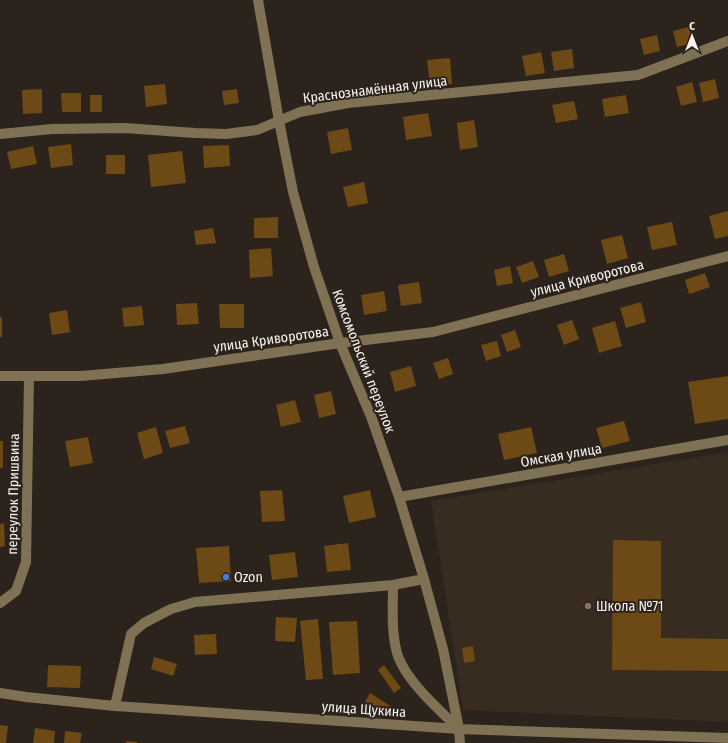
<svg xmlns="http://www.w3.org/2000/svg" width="728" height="743" font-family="'Fira Sans Condensed',sans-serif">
<rect width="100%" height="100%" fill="#2b231c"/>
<path fill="#382b20" d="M728 452V722L463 710 431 501Z"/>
<path fill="#6d4916" d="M689 27 693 43 677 47 673 31Z
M657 35 660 51 644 55 640 39Z
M572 49 574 68 554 71 551 52Z
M541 52 545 73 526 76 522 56Z
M450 58 452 84 430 86 427 60Z
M715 79 719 98 703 102 699 83Z
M692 82 697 102 681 106 676 87Z
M165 84 167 104 146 107 144 86Z
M42 89V113L23 114 22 90Z
M237 89 239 103 224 105 222 91Z
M61 93H81V112H62Z
M90 95H102V112H90Z
M626 95 629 113 605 117 602 99Z
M574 101 578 119 556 123 552 105Z
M428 113 432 136 406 140 403 117Z
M474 120 478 147 460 150 457 123Z
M348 128 352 150 331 154 327 132Z
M71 144 73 165 51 168 48 147Z
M229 145 230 166 204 168 203 146Z
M33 146 37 164 11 169 7 152Z
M182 151 186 183 151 187 148 155Z
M106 155H125V174H106Z
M364 182 368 203 348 207 343 187Z
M728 211V236L715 239 709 216Z
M278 217V238H254V218Z
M672 222 677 245 652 250 647 227Z
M213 228 216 243 196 245 194 231Z
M622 235 628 258 607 264 601 240Z
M271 248 273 276 250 278 249 250Z
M564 254 569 271 549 277 544 260Z
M533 261 539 277 522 283 516 267Z
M510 266 513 283 497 286 494 270Z
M705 273 710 287 689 294 685 280Z
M419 282 422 303 401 306 398 285Z
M384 291 387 311 364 315 361 295Z
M641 302 646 322 626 328 620 308Z
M197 303 199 324 177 325 176 304Z
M219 304H244V328H220Z
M142 306 144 325 124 327 122 308Z
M67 310 70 332 52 335 49 313Z
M0 317H2V337H0Z
M572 320 579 339 564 345 557 325Z
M615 321 622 346 599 353 592 328Z
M515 330 521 347 507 352 501 335Z
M497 341 501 356 486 361 481 345Z
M448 358 453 374 439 379 433 363Z
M411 366 416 386 395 392 390 372Z
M728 376V419L695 424 688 382Z
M331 391 336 414 319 418 314 395Z
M295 400 301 422 281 427 276 405Z
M624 421 630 441 602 448 596 428Z
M185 426 190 443 170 448 165 431Z
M156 427 163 453 144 459 137 433Z
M531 427 537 453 504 460 498 434Z
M88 437 93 463 70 467 65 441Z
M0 441H3V468H0Z
M282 490 285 521 262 522 260 491Z
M370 490 376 517 349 523 343 496Z
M4 523 5 546 0 547V524Z
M613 540 661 541V638L728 639V671L612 670Z
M348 543 351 570 327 572 324 546Z
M229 546 231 581 199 583 196 548Z
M295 552 298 577 272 580 269 555Z
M276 617 297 618 295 642 275 641Z
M318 619 323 679 306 680 300 621Z
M357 621 360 673 333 675 329 622Z
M216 634 217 654 195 655 194 635Z
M473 646 475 661 464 663 462 648Z
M154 657 177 664 173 676 151 669Z
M48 665 81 666 80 688 47 687Z
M384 665 401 688 394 693 378 670Z
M370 693 395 709 390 717 365 702Z
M0 725 8 726 6 743H0Z
M35 728 55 731 54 743H33Z
M65 731 82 733 80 743H64Z
M126 741 137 742V743H126Z"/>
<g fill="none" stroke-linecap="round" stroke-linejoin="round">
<path stroke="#7f7154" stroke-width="10" d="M258 0 279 121 293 192 314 267 340 343 372 419 399 497 424 579 443 649 459 729 460 743
M0 134 52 129 125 128 195 133 226 134 257 130 300 112 348 103 638 75 728 41
M0 376H81L163 369 340 343 433 332 728 256
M399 497 728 440
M393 585C393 607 391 631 397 653 405 680 439 710 459 729
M0 603 16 591 26 562 29 377
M0 693 26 697 115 706 459 729 728 738
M115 706 131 634 144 623 171 609 195 602 393 585 424 579"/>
</g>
<circle fill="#3f7fe0" stroke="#2b231c" stroke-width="1.5" cx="226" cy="577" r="4"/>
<circle fill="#8d6e63" stroke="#2b231c" stroke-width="1.5" cx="588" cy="606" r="4"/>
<g text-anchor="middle" stroke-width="4" stroke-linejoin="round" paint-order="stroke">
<g font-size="14" fill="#f9f3ef" stroke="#2b231c">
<text transform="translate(375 89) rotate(-7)" y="5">Краснознамённая улица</text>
<text transform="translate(587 278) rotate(-14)" y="5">улица Криворотова</text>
<text transform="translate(271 339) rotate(-8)" y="5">улица Криворотова</text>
<text transform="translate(364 361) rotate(69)" y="5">Комсомольский переулок</text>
<text transform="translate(561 455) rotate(-10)" y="5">Омская улица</text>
<text transform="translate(13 494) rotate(-89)" y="5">переулок Пришвина</text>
<text transform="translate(364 709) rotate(4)" y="5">улица Щукина</text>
</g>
<g font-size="14" fill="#f9f3ef" stroke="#2b231c" text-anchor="start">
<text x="234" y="582">Ozon</text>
<text x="596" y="611">Школа №71</text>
</g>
</g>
<g transform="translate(692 36)" stroke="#2b231c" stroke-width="3" paint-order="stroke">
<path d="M0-3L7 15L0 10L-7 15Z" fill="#f9f3ef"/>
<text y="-6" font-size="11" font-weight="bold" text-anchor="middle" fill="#f9f3ef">С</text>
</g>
</svg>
